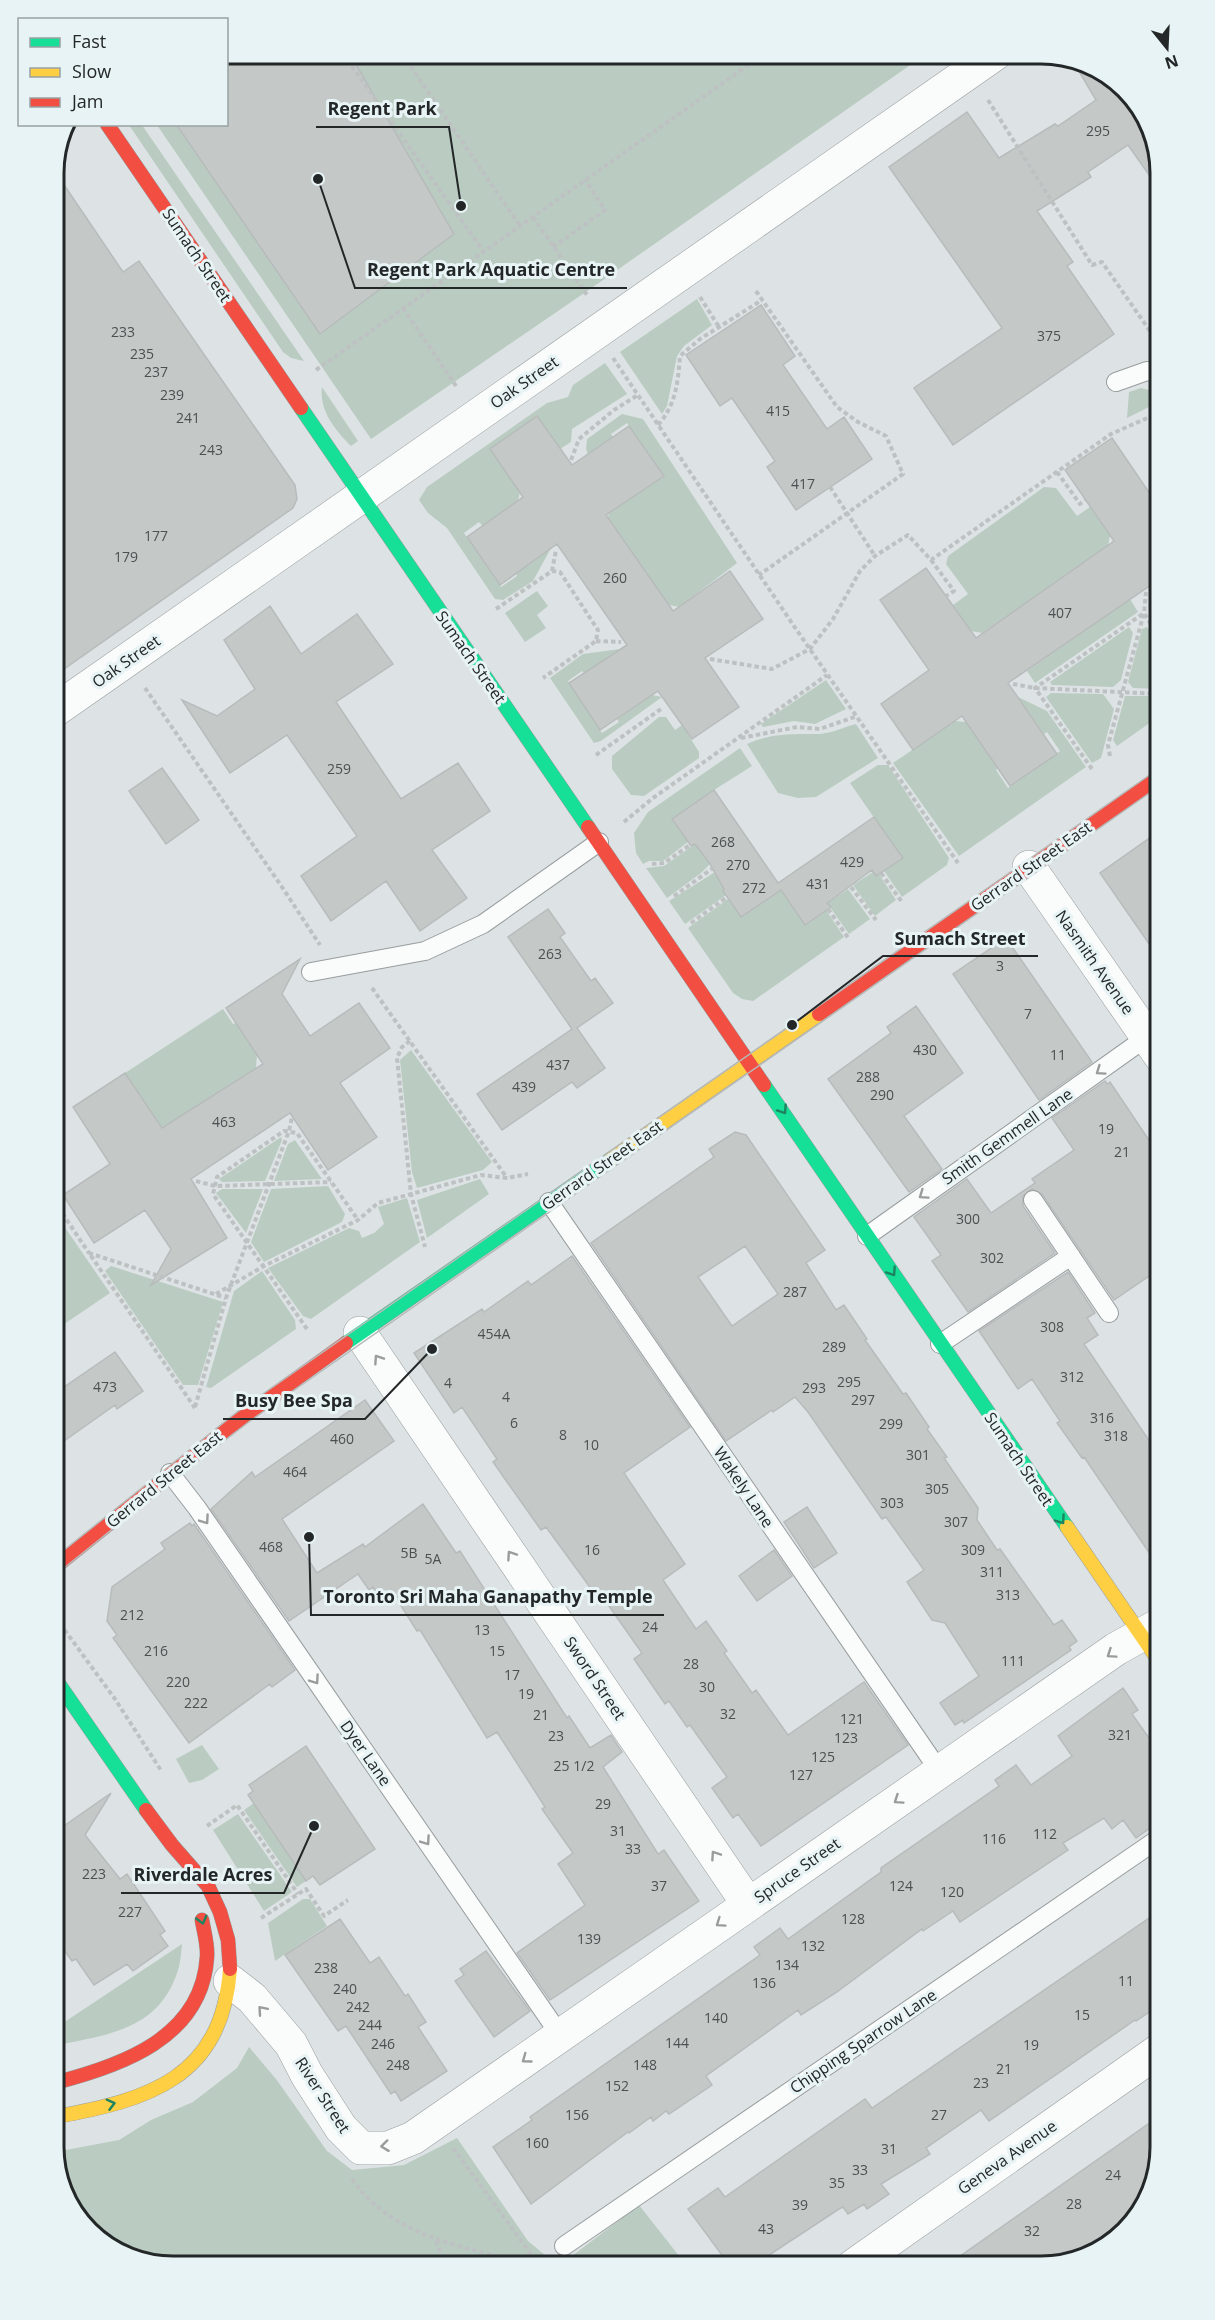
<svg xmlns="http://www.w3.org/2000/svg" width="1215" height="2320" font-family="'Open Sans',sans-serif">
<rect width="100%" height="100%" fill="#dde3e4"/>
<path fill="#bacbc2" d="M227 54H926L593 287 371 439 157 125 226 124Z
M129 125H142L304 361 291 358 283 352Z
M697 299 712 325 684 346 677 356 667 406 662 414 620 352Z
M605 363 627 394 572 429 571 442 560 449 537 416 490 449 520 492 518 501 483 526 479 522 464 533 501 587 517 576 516 573 551 548 533 581 503 600 495 599 447 528 428 513 419 500 427 487 547 403 568 397 573 385Z
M322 387 358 441 351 446C335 430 319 411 322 387Z
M1141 388 1161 393V401L1127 418 1129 392Z
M622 414 643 419 737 563 679 607 669 605 608 518 610 508 647 488 664 476 627 423 611 434 613 437 588 454 586 449 587 439Z
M1044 487 1056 488 1077 516 1090 507 1110 535 1108 546 982 633 971 631 953 605 968 594 946 564 948 556Z
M537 591 548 606 537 615 546 628 525 642 505 613Z
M1130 599 1138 612 1035 683 1027 671Z
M1129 627 1133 633 1121 680 1113 687 1052 685 1050 682Z
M1147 627 1161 647V689L1133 688 1128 682 1142 629Z
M620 649 584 673 582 671 568 681 602 733 619 722 617 719 652 695 662 697 601 741 594 743 550 678 583 654Z
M826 680 846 709 815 724 794 721 763 727 761 724Z
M1051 693 1103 694 1114 709 1101 758 1092 763 1046 697Z
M1125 696H1161V715L1117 746 1113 740Z
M1018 697 1047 711 1086 767 959 856 893 763 955 721 966 722 998 768 996 770 1008 788 1060 751 1047 732 1044 734Z
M659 717H666L675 730 682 725 699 752V758L644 796 631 795 612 769V756Z
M856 724 878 758 816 797 798 798 778 793 747 744C771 733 792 734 818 734 830 734 844 727 856 724Z
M740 748 752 766 714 790 688 842 663 861H649L643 864 636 853 634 833 648 812Z
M878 765H888L949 858 947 865 902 897 884 871 902 858 850 783Z
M695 844 710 864 701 873 667 898 646 868 664 866Z
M715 872 726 888 723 891 726 895 685 924 669 901Z
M873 872 876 876 879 874 896 900 875 916 853 885Z
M848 889 870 919 849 934 827 903Z
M781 890 805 925 826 910 844 937 753 1001 742 999 733 993 688 928 728 899 741 917Z
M223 1009 233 1024 236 1023 257 1055 256 1068 164 1127 156 1125 125 1073Z
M411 1050 492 1162 483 1170 417 1188 412 1172 400 1060Z
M281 1137 282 1140 265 1181 222 1182 219 1179Z
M295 1140 322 1179 274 1181 288 1144Z
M480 1179 489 1194 427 1238 417 1200Z
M328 1186 345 1214 342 1222 264 1262 251 1242 271 1189Z
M222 1189H263L246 1233 216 1193Z
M407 1198 420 1242 311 1319 303 1316 268 1268 349 1228 359 1231 362 1238 374 1233 384 1224 378 1207Z
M64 1226 110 1293 54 1331V1229Z
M111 1266 223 1302 198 1385H183L105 1271Z
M262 1271 295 1320 296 1329 211 1388 206 1387 234 1291Z
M202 1745 219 1769 202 1780 189 1783 176 1759Z
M254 1803 306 1881 297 1887 244 1810Z
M238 1814 292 1892 264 1911 213 1830Z
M303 1899H310L327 1926 275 1961 268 1923Z
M182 1944C181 1955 180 1967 176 1976 156 2031 104 2035 54 2046V2029Z
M249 2047 276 2079 327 2151 352 2170 404 2165 457 2138 528 2241 558 2266H166L107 2246 63 2193 55 2152 119 2140 151 2120 193 2102 237 2068Z
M639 2205 687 2266H559Z"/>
<path fill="#c4c9c8" stroke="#b7bbbb" stroke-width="1.5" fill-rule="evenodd" d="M226 54H350L454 234 320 334 176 124H226Z
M1074 63 1114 78 1152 127 1161 173V192L1128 145 1088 172 1091 177 1037 211 1073 262 1067 266 1114 334 953 445 914 388 1002 328 889 167 967 112 999 158 1055 124 1058 126 1096 100Z
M54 170 123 272 139 261 295 485 297 499 293 508 54 676Z
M761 305 795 356 783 365 827 429 844 417 872 459 796 510 767 467 775 461 732 398 720 406 686 355Z
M537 416 572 465 629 426 664 476 606 515 673 611 730 571 763 619 705 658 739 707 692 739 658 691 600 730 569 683 627 645 557 544 500 585 467 537 523 497 490 449Z
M1112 438 1161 510V578L1008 683 1057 754 1010 786 962 716 913 750 881 704 929 670 880 600 926 568 976 638 1114 541 1065 470Z
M270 606 301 654 357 614 393 664 336 702 401 799 458 763 490 811 432 850 467 898 420 931 386 881 331 921 301 876 357 836 287 735 230 773 182 700 217 716 255 689 224 640Z
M162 768 199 820 166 844 129 791Z
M714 790 778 883 874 817 903 858 876 876 872 870 827 903 831 907 805 925 781 890 741 917 723 891 724 889 710 864 695 844 691 846 672 819Z
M1161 830V961L1100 873Z
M548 909 565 933 560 937 591 981 595 978 613 1003 577 1028 605 1068 577 1088 572 1082 502 1130 477 1094 572 1029 508 937Z
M1006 938 1092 1062 1039 1100 953 974Z
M300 959 282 994 310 1036 359 1003 390 1048 340 1083 377 1137 328 1170 290 1113 191 1179 227 1238 151 1285 171 1249 145 1210 94 1243 63 1195 110 1164 73 1107 125 1073 162 1128 263 1064 226 1008Z
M916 1006 963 1073 904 1116 942 1169 909 1192 828 1079 891 1033 887 1027Z
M1105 1081 1107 1084 1110 1082 1161 1158V1268L1114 1300 1042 1194 1032 1189 1023 1196V1206L1055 1253 968 1312 932 1261 941 1255 914 1217 967 1179 991 1213 1035 1183 1032 1179 1074 1150 1052 1118Z
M735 1132 746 1135 825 1250 806 1263 836 1310 844 1305 867 1339 865 1340 903 1394 906 1393 929 1427 927 1429 947 1457 944 1458 978 1508 977 1520 997 1550 1000 1549 1054 1625 1062 1620 1077 1641 1069 1647 1071 1650 964 1723 963 1720 955 1725 940 1703 979 1676 945 1623 932 1620 907 1582 924 1570 886 1517 882 1519 808 1412 795 1397 773 1412 772 1410 726 1441 591 1243 714 1157 709 1149ZM745 1246 778 1294 732 1326 698 1277Z
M572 1256 690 1427 624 1473 685 1564 663 1580 696 1629 706 1621 727 1651 724 1653 752 1693 756 1690 788 1735 864 1682 908 1745 761 1846 738 1814 733 1818 712 1788 727 1777 690 1725 687 1727 669 1701 665 1704 634 1659 642 1653 604 1599 600 1601 546 1527 541 1530 493 1462 497 1459 462 1407 454 1413 414 1353 482 1309 484 1312 528 1281 531 1285Z
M1068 1272 1095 1313 1087 1318 1098 1335 1084 1344 1150 1442 1161 1434V1570L1084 1457 1082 1458 1057 1423 1060 1421 1032 1379 1018 1389 979 1331Z
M115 1352 143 1391 117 1409 115 1405 54 1448V1394Z
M365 1400 394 1441 282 1519 317 1573 363 1544 365 1547 423 1504 456 1553 460 1551 567 1718 569 1716 590 1748 611 1735 622 1752 603 1767 658 1854 664 1850 699 1901 550 2000 517 1953 585 1905 558 1864 573 1853 542 1809 545 1807 497 1732 487 1738 420 1630 417 1631 393 1593 382 1601 373 1587 369 1590 358 1574 289 1621 211 1509 252 1472 255 1477Z
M807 1507 837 1553 814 1568 784 1522Z
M190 1523 192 1526 194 1524 295 1670 272 1687 270 1684 189 1743 113 1638 117 1635 107 1621 112 1587 165 1549 161 1543Z
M774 1550 792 1576 757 1601 739 1576Z
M1123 1688 1138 1710 1132 1714 1161 1755V1820L1136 1838 1123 1820 1112 1829 1104 1818 1063 1843 1068 1850 960 1922 953 1911 923 1931 922 1929 837 1992 801 2015 798 2010 706 2076 712 2085 669 2114 666 2111 653 2121 651 2117 629 2133 628 2132 531 2204 493 2147 532 2120 530 2117 760 1955 754 1947 780 1928 788 1939 881 1872V1868L999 1786 995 1780 1016 1765 1031 1785 1072 1756 1058 1736Z
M306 1746 375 1849 320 1885 313 1876 306 1881 248 1795 253 1791 249 1785Z
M111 1793 85 1835 120 1879 127 1874 165 1931 160 1935 168 1946 133 1971 127 1964 94 1985 76 1959 72 1961 54 1936V1833Z
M1161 1910V2004L1136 2021 1135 2020 989 2121 981 2110 926 2148 930 2154 881 2184 889 2194 867 2209 864 2204 848 2214 843 2207 839 2209 766 2257 772 2266H730L688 2209 718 2188 725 2197 865 2099 872 2108Z
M340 1919 370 1963 379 1957 405 1996 408 1994 426 2022 418 2027 447 2071 401 2101 395 2091 391 2094 346 2026 338 2031 285 1955Z
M486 1951 530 2011 494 2037 455 1981 464 1975 460 1969Z
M1161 2115V2147L1142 2209 1103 2237 1106 2242 1088 2257 1042 2266H946Z"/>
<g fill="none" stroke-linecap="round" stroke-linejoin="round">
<g stroke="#989d9e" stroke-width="20">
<path id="lane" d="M1116 382 1147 371 1161 373
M311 972 425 951 483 924 599 842
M1033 1200 1109 1313
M549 1202 940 1772
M867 1236 1147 1037
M940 1344 1071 1256
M170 1473 197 1508 560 2035
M564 2246 1161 1837"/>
</g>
<g stroke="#989d9e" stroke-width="34">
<path id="street" d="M54 711 995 54
M1029 867 1161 1057
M360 1333 748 1904
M230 1981 252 1998 291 2044 307 2075 341 2128 361 2148H388L413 2138 1116 1649 1161 1624
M853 2266 1161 2049"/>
</g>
<g stroke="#989d9e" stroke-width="15">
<path id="fast" d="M301 408 588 827
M764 1085 1067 1527
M346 1343 611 1159
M54 1677 146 1810"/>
</g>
<g stroke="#989d9e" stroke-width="15">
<path id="slow" d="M611 1159 819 1014
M1067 1527 1161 1664
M54 2117C148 2100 222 2079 230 1969"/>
</g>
<g stroke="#989d9e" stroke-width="15">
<path id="jam" d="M107 124 301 408
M588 827 764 1085
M819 1014 1161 776
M54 1568 228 1428 346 1343
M146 1810 172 1845 208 1886 220 1912 228 1940 230 1969
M54 2083C121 2066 202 2038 207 1957 208 1945 204 1932 202 1920"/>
</g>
<path stroke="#bec1c2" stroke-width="4" stroke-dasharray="4.5 3" stroke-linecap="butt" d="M343 54 484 252
M402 54 520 226
M988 100 1092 265 1102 262 1161 347
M533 217 587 295
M553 247 605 210 585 180
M756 291 837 407 858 422 886 436 903 474 759 575
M700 297 719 327
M403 308 456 386
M613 358 796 629 958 863
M316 370 764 54
M658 425C676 405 678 382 680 356L700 339 762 300
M571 460 579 439 614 410 638 395
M1057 472 1080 504 1085 500
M830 487 875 556
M931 560 954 591 946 596
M552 571 556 550
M496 609 552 571 560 572 598 630 596 641 543 678
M596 641 621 642
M710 659 772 669 810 649 833 619 860 571 875 556 908 535 931 560 1111 434 1161 412
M1013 684 1035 688 1161 694
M145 688 282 887 320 945
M741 738 797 727 820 729 857 716
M596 755 661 709
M1110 756 1108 745 1144 613 1146 592
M1092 769 1035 688 1144 613 1161 640
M624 822 653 798 827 675
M652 864 664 863 690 845
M881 873 902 902
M851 887 876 920
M674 896 713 868
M828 909 849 939
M691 923 727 897
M372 988 507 1178
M410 1041 402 1047 397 1058 411 1194 425 1247
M196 1181 215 1186 331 1182
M54 1201 89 1253
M54 1222 64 1216
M216 1294 264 1266 358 1220 378 1203 481 1175 507 1178 528 1174
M307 1329 213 1194 217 1177 284 1131 297 1133 358 1220
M195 1407 226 1298 289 1131 292 1117
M195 1408 89 1253 226 1298
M54 1621H58L115 1699 162 1772
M207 1826 237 1805 298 1894
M261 1918 306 1889 324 1916 348 1900
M453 2148 539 2265
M352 2179C394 2240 473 2249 540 2266
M436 2241 445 2266"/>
<use href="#lane" stroke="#fafbfb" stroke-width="18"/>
<use href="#street" stroke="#fafbfb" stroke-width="33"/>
<use href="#fast" stroke="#16e098" stroke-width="14"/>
<use href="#slow" stroke="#ffcf43" stroke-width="14"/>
<use href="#jam" stroke="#f24e42" stroke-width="14"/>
<path stroke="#b8baba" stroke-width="1.5" d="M54 1558 237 1412 1161 767
M54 1576 175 1479 250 1421 1161 785"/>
</g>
<defs><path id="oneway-chevron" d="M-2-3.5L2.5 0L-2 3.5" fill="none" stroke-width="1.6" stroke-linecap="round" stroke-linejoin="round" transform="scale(1.5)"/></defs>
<g stroke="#999c9c">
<use href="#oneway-chevron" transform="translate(1100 1071) rotate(145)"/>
<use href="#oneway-chevron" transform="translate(923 1195) rotate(145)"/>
<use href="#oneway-chevron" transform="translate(378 1359) rotate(-124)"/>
<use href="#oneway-chevron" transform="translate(205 1520) rotate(55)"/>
<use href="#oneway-chevron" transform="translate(511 1555) rotate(-124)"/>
<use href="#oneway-chevron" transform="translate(1111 1654) rotate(146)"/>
<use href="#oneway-chevron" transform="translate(315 1680) rotate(55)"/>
<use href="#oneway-chevron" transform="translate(898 1800) rotate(146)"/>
<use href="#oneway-chevron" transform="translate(426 1841) rotate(55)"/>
<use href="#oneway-chevron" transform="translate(715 1855) rotate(-124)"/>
<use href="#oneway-chevron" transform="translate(720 1923) rotate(145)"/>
<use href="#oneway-chevron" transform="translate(262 2010) rotate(-131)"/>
<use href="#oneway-chevron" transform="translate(526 2059) rotate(144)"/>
<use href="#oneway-chevron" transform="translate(385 2146) rotate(173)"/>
</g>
<g stroke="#1c8460">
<use href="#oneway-chevron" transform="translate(783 1110) rotate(56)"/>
<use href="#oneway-chevron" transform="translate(892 1272) rotate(56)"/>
<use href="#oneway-chevron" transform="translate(1061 1520) rotate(55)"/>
<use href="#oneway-chevron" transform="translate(202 1920) rotate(75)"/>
<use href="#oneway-chevron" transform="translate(111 2104) rotate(-15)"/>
</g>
<g text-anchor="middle" stroke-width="6" stroke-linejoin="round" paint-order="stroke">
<g font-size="14" fill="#4b5050">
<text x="1098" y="136">295</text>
<text x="123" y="337">233</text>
<text x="1049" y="341">375</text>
<text x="142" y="359">235</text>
<text x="156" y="377">237</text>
<text x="172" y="400">239</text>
<text x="778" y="416">415</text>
<text x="188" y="423">241</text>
<text x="211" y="455">243</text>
<text x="803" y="489">417</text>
<text x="156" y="541">177</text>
<text x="126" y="562">179</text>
<text x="615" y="583">260</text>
<text x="1060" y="618">407</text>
<text x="339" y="774">259</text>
<text x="723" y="847">268</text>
<text x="852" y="867">429</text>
<text x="738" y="870">270</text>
<text x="818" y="889">431</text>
<text x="754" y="893">272</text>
<text x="550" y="959">263</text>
<text x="1000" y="971">3</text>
<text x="1028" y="1019">7</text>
<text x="925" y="1055">430</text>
<text x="1058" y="1060">11</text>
<text x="558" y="1070">437</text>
<text x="868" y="1082">288</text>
<text x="524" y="1092">439</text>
<text x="882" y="1100">290</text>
<text x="224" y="1127">463</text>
<text x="1106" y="1134">19</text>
<text x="1122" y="1157">21</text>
<text x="968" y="1224">300</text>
<text x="992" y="1263">302</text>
<text x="795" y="1297">287</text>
<text x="1052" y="1332">308</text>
<text x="494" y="1339">454A</text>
<text x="834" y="1352">289</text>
<text x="1072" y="1382">312</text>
<text x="849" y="1387">295</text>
<text x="448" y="1388">4</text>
<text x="105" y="1392">473</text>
<text x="814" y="1393">293</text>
<text x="506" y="1402">4</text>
<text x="863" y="1405">297</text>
<text x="1102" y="1423">316</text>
<text x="514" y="1428">6</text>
<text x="891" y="1429">299</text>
<text x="563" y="1440">8</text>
<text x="1116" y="1441">318</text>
<text x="342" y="1444">460</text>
<text x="591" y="1450">10</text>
<text x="918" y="1460">301</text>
<text x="295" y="1477">464</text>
<text x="937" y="1494">305</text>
<text x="892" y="1508">303</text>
<text x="956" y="1527">307</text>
<text x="271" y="1552">468</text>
<text x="592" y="1555">16</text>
<text x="973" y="1555">309</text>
<text x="409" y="1558">5B</text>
<text x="433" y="1564">5A</text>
<text x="992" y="1577">311</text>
<text x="1008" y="1600">313</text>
<text x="132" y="1620">212</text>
<text x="650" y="1632">24</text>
<text x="482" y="1635">13</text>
<text x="156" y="1656">216</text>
<text x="497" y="1656">15</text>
<text x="1013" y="1666">111</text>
<text x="691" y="1669">28</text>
<text x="512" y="1680">17</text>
<text x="178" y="1687">220</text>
<text x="707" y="1692">30</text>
<text x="526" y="1699">19</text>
<text x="196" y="1708">222</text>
<text x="728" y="1719">32</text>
<text x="541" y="1720">21</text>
<text x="852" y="1724">121</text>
<text x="1120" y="1740">321</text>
<text x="556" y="1741">23</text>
<text x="846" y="1743">123</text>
<text x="823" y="1762">125</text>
<text x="574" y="1771">25 1/2</text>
<text x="801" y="1780">127</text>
<text x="603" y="1809">29</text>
<text x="618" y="1836">31</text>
<text x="1045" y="1839">112</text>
<text x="994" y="1844">116</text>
<text x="633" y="1854">33</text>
<text x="94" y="1879">223</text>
<text x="659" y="1891">37</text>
<text x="901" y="1891">124</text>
<text x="952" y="1897">120</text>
<text x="130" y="1917">227</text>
<text x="853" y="1924">128</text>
<text x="589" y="1944">139</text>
<text x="813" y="1951">132</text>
<text x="787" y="1970">134</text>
<text x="326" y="1973">238</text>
<text x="1126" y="1986">11</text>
<text x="764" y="1988">136</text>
<text x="345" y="1994">240</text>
<text x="358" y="2012">242</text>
<text x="1082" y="2020">15</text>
<text x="716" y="2023">140</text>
<text x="370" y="2030">244</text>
<text x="677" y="2048">144</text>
<text x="383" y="2049">246</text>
<text x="1031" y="2050">19</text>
<text x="398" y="2070">248</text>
<text x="645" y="2070">148</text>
<text x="1004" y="2074">21</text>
<text x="981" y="2088">23</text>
<text x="617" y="2091">152</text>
<text x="577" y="2120">156</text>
<text x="939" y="2120">27</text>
<text x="537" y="2148">160</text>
<text x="889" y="2154">31</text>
<text x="860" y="2175">33</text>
<text x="1113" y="2180">24</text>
<text x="837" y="2188">35</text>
<text x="1074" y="2209">28</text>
<text x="800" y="2210">39</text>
<text x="766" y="2234">43</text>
<text x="1032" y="2236">32</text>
</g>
<g font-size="16" fill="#232728" stroke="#e7f3f4">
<text transform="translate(197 255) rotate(56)" y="6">Sumach Street</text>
<text transform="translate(524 382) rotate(-35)" y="6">Oak Street</text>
<text transform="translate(471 657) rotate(55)" y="6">Sumach Street</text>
<text transform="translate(126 661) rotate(-35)" y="6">Oak Street</text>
<text transform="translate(1031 866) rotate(-35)" y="6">Gerrard Street East</text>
<text transform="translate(1095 962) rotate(55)" y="6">Nasmith Avenue</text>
<text transform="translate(1007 1136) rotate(-35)" y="6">Smith Gemmell Lane</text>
<text transform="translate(602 1165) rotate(-35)" y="6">Gerrard Street East</text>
<text transform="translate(1019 1459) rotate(56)" y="6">Sumach Street</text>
<text transform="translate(164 1479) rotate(-39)" y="6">Gerrard Street East</text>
<text transform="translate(744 1487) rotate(56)" y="6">Wakely Lane</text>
<text transform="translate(595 1678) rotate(56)" y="6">Sword Street</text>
<text transform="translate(366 1753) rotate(55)" y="6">Dyer Lane</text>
<text transform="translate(797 1870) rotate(-35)" y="6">Spruce Street</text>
<text transform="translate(863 2041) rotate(-34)" y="6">Chipping Sparrow Lane</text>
<text transform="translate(323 2095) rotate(57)" y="6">River Street</text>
<text transform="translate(1007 2157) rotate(-35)" y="6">Geneva Avenue</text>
</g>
</g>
<path d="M0 0H1215V2320H0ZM173 64H1041A109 109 0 0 1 1150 173V2147A109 109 0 0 1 1041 2256H173A109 109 0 0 1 64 2147V173A109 109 0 0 1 173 64Z" fill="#e7f3f4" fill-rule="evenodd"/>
<path fill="none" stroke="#232728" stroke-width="3" d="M173 64H1041A109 109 0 0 1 1150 173V2147A109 109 0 0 1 1041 2256H173A109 109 0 0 1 64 2147V173A109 109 0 0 1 173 64Z"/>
<path fill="none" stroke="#232728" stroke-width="2" d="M461 206L449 127H316M318 179L355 288H627M792 1025L883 956H1038M432 1349L365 1419H223M309 1537L311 1615H664M314 1826L284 1893H121"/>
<g fill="#232728" stroke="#e7f3f4" stroke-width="2">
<circle cx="461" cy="206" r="6"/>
<circle cx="318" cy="179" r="6"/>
<circle cx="792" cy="1025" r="6"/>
<circle cx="432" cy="1349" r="6"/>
<circle cx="309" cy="1537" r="6"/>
<circle cx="314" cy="1826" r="6"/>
</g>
<g font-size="18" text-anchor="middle" font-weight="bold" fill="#232728" stroke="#e7f3f4" stroke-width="6" stroke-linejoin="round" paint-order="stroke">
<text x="382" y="115">Regent Park</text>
<text x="491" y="276">Regent Park Aquatic Centre</text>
<text x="960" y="945">Sumach Street</text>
<text x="294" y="1407">Busy Bee Spa</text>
<text x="488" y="1603">Toronto Sri Maha Ganapathy Temple</text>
<text x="203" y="1881">Riverdale Acres</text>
</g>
<rect x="18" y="18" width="210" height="108" fill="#e7f3f4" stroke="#99a1a2" stroke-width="1.5"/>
<rect x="30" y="38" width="30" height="9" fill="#16e098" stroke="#99a1a2" stroke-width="1.5"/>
<text x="72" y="48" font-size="18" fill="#232728">Fast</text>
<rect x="30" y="68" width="30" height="9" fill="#ffcf43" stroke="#99a1a2" stroke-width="1.5"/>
<text x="72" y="78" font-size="18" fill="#232728">Slow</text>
<rect x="30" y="98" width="30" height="9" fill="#f24e42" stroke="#99a1a2" stroke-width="1.5"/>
<text x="72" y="108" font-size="18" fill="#232728">Jam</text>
<g transform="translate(1167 48) rotate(162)" stroke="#e7f3f4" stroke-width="4.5" paint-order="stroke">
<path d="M0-4.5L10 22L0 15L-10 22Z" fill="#232728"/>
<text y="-9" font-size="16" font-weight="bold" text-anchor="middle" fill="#232728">N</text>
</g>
</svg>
